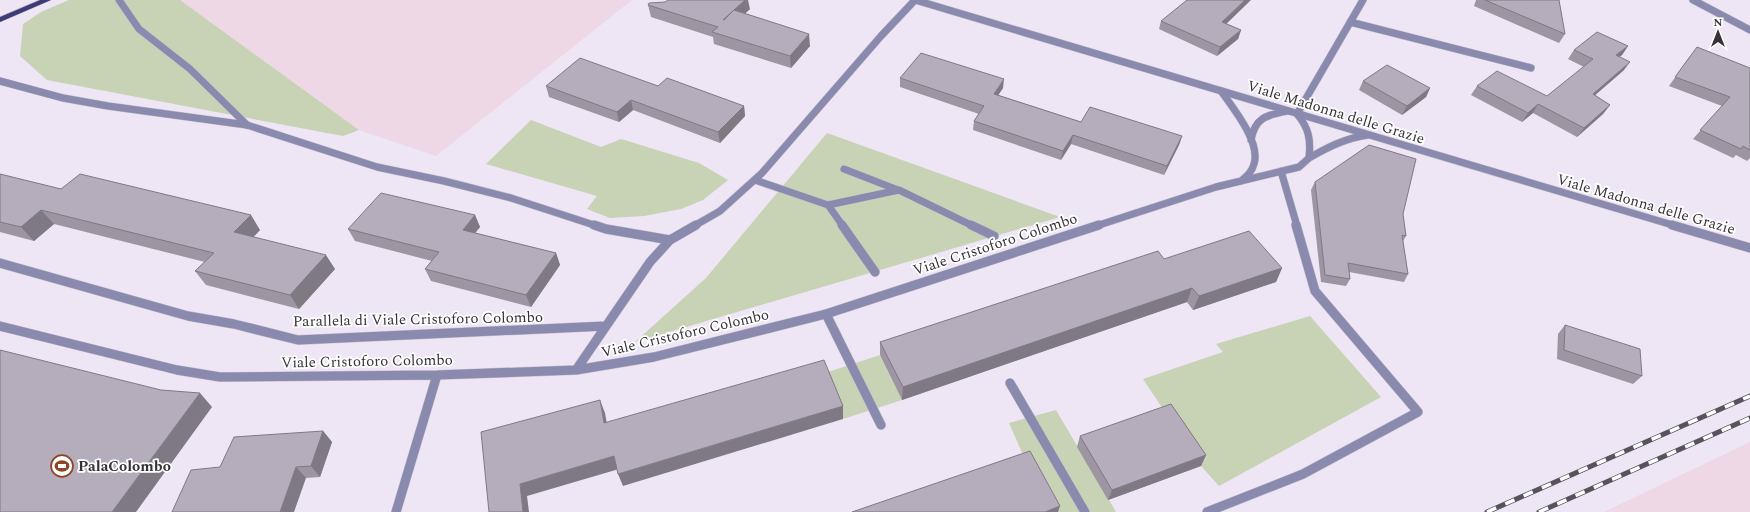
<svg xmlns="http://www.w3.org/2000/svg" width="1750" height="512" font-family="Spectral,serif">
<rect width="100%" height="100%" fill="#eee5f5"/>
<path fill="#eed8e5" d="M180 0H632L436 156 359 130Z
M1750 442V512H1604Z"/>
<path fill="#c8d2b4" d="M69 0H180L359 130 343 136 47 80 20 56 23 24 41 12Z
M531 120 601 147 621 139 699 163 728 180 703 200 681 209 644 216 610 218 587 209 597 196 486 164Z
M827 133 1060 217 635 342 706 278Z
M1310 316 1381 397 1219 486 1201 466 1143 379 1223 352 1216 344Z
M880 355 902 400 843 419 825 373Z
M1056 410 1116 512H1053L1027 464 1009 423Z"/>
<g fill="none" stroke-linecap="round" stroke-linejoin="round">
<g stroke="#c9c1cf" stroke-width="8">
<path id="pedestrian-far1" d="M119 0 139 29 190 69 247 125
M844 169 898 190
M755 180 828 205 843 226
M828 205 899 190 973 226"/>
</g>
<g stroke="#c9c1cf" stroke-width="10">
<path id="pedestrian" d="M842 225 875 272
M971 225 994 236
M826 314 881 425
M1010 383 1085 512"/>
</g>
<g stroke="#c9c1cf" stroke-width="8">
<path id="minor-far1" d="M1693 0 1750 30
M1350 22 1531 68
M0 81 63 98 108 106 247 125 377 167 444 181 511 198 597 226
M1221 91C1233 108 1261 142 1254 164 1252 172 1247 176 1241 181
M1251 140C1255 117 1267 115 1288 111
M1309 158C1328 147 1346 138 1368 135
M1281 171 1297 226
M694 226 720 211 762 173 881 36 915 0
M1096 226 1216 187 1299 167 1309 158C1311 140 1309 128 1297 114L1363 0"/>
</g>
<g stroke="#c9c1cf" stroke-width="10">
<path id="minor" d="M594 225 606 229 670 240
M0 263 188 316 234 324 298 340 606 326
M0 326 177 370 220 377 437 375 576 370 654 357 826 314 1099 225
M576 370 650 262 670 240 696 225
M396 512 437 375
M1207 512 1303 474 1418 412 1315 291 1296 225"/>
</g>
<g stroke="#c9c1cf" stroke-width="8">
<path id="tertiary-far1" d="M915 0 1676 226"/>
</g>
<g stroke="#c9c1cf" stroke-width="10">
<path id="tertiary" d="M1672 225 1750 248"/>
</g>
<g stroke="#c9c1cf" stroke-width="1">
<path id="primary" d="M40 0H51L0 22V17Z"/>
</g>
<use href="#pedestrian-far1" stroke="#898aad" stroke-width="7"/>
<use href="#pedestrian" stroke="#898aad" stroke-width="9"/>
<use href="#minor-far1" stroke="#898aad" stroke-width="7"/>
<use href="#minor" stroke="#898aad" stroke-width="9"/>
<use href="#tertiary-far1" stroke="#898aad" stroke-width="7"/>
<use href="#tertiary" stroke="#898aad" stroke-width="9"/>
<use href="#primary" fill="#3f3b76" fill-rule="evenodd"/>
<g stroke="#58535b" stroke-width="5">
<path id="rail" d="M1487 512 1750 396
M1539 512 1750 418"/>
</g>
<use href="#rail" stroke="#fff" stroke-width="3.5" stroke-dasharray="10" stroke-linecap="butt"/>
</g>
<path fill="#9d95a2" d="M1476 0H1559L1565 34 1559 43 1474 6Z
M648 5 750 9 745 13 810 46 791 68 714 44 713 37 651 17Z
M1161 21 1226 24 1241 30 1238 39 1217 56 1159 29Z
M1628 46 1622 55 1619 57 1624 70 1595 95 1610 105 1603 114 1577 137 1533 113 1522 122 1471 95 1477 86 1547 96 1584 67 1568 59 1574 50Z
M1690 56 1750 68V158L1747 161 1736 155 1733 158 1693 139 1722 106 1669 86Z
M900 78 1003 88 998 95 1081 122 1182 136 1179 145 1164 175 1071 144 1061 160 973 130 974 121 979 114 900 87Z
M1363 81 1430 88 1426 97 1402 115 1359 90Z
M546 86H658L744 106 745 116 720 143 633 110 619 122 549 97Z
M0 174 61 189 260 230 253 237 335 269 299 309 206 285 195 271 205 262 54 224 34 241 0 232Z
M1315 182 1403 214 1406 236 1403 241 1408 274 1404 282 1349 272 1350 279 1346 286 1321 282 1311 190Z
M475 215 480 227 475 233 556 253 560 265 531 307 431 281 425 269 432 261 355 241 348 229Z
M1164 259 1282 268 1276 282 1193 310 1187 302 902 400 880 355V342Z
M1565 325 1642 376 1633 384 1557 359 1558 334Z
M323 431 332 442 320 477 306 478 220 467Z
M1080 436 1206 455 1201 466 1108 500 1077 447Z"/>
<path fill="#7f7984" d="M745 0H748L750 9 725 32 723 20Z
M1245 0H1251L1219 31 1222 22Z
M1241 30 1238 39 1217 56 1220 47Z
M809 34 810 46 791 68 790 56Z
M1628 46 1622 55 1610 64 1616 55Z
M1630 62 1624 70 1586 103 1593 94Z
M1004 79 1003 88 993 103 994 94Z
M1430 88 1426 97 1402 115 1407 106Z
M631 100 633 110 619 122 617 112Z
M1538 104 1533 113 1522 122 1528 113Z
M1610 105 1603 114 1577 137 1584 128Z
M744 106 745 116 720 143 718 132Z
M1073 135 1071 144 1061 160 1063 151Z
M1182 136 1179 145 1164 175 1167 166Z
M41 210 54 224 34 241 21 227Z
M251 215 260 230 244 247 234 232Z
M475 215 480 227 468 242 463 230Z
M556 253 560 265 531 307 526 295Z
M326 255 335 269 299 309 290 295Z
M1282 268 1276 282 1193 310 1199 296Z
M1192 288 1187 302 902 400 903 387Z
M200 393 212 407 136 512H112Z
M600 400 605 413 609 436 604 423Z
M843 406V419L623 486 618 474Z
M323 431 332 442 320 477 311 466Z
M1206 455 1201 466 1108 500 1112 490Z
M614 456 619 469 527 496 529 512H523L520 484Z
M296 467 306 478 294 512H280Z
M1060 506 1058 512H1045Z"/>
<path fill="#b6adbc" stroke="#7f7984" d="M668 0H745L723 20H724L734 10 809 34 790 56 712 32 718 27 648 5 649 3 665 2Z
M1187 0H1245L1222 22 1241 30 1220 47 1161 21Z
M1485 0H1559L1565 34Z
M1597 32 1628 46 1616 55 1630 62 1593 94 1610 105 1584 128 1538 104 1528 113 1477 86 1497 71 1547 96 1593 59 1574 50Z
M1697 47 1750 68V150L1743 146 1741 149 1700 130 1730 97 1675 77Z
M921 53 1004 79 994 94 1081 122 1090 107 1182 136 1167 166 1073 135 1063 151 974 121 984 106 900 78Z
M580 58 658 86 667 78 744 106 718 132 631 100 617 112 546 86Z
M1387 65 1430 88 1407 106 1363 81Z
M1369 145 1416 159 1403 214 1406 236 1402 235 1408 274 1348 263 1350 279 1325 275 1315 182Z
M0 174 61 189 80 174 251 215 234 232 326 255 290 295 195 271 214 253 41 210 21 227 0 222Z
M381 193 475 215 463 230 556 253 526 295 425 269 439 252 348 229Z
M1249 231 1282 268 1199 296 1192 288 903 387 880 342 1158 251 1164 259Z
M1565 325 1640 349 1642 376 1564 350Z
M0 350 161 390 200 393 112 512H0Z
M824 360 843 406 618 474 614 456 520 484 523 512H489L481 432 600 400 604 423Z
M1171 404 1206 455 1112 490 1080 436Z
M323 431 311 466 296 467 280 512H172L191 470 220 467 234 437Z
M1030 451 1060 506 1045 512H852Z"/>
<defs>
<g id="stadium-ring" transform="scale(1.15)"><circle r="9.5" fill="#fff" stroke="#8d4425" stroke-width="1.5"/><path d="M0-5a6.5 5 0 1 0 0 10a6.5 5 0 1 0 0-10ZM-3.5-1.8h7v3.6h-7Z" fill="#8d4425"/></g>
</defs>
<g fill-rule="evenodd">
<use href="#stadium-ring" x="62" y="466"/>
</g>
<g text-anchor="middle" stroke-width="3.5" stroke-linejoin="round" paint-order="stroke">
<g font-size="15" fill="#353137" stroke="#fff">
<text transform="translate(1336 112) rotate(17)" y="5">Viale Madonna delle Grazie</text>
<text transform="translate(1646 204) rotate(16)" y="5">Viale Madonna delle Grazie</text>
<text transform="translate(995 244) rotate(-18)" y="5">Viale Cristoforo Colombo</text>
<text transform="translate(418 319) rotate(-1)" y="5">Parallela di Viale Cristoforo Colombo</text>
<text transform="translate(685 333) rotate(-13)" y="5">Viale Cristoforo Colombo</text>
<text transform="translate(367 361) rotate(-1)" y="5">Viale Cristoforo Colombo</text>
</g>
<g font-size="15" font-weight="bold" fill="#353137" stroke="#fff" text-anchor="start">
<text x="78" y="471">PalaColombo</text>
</g>
</g>
<g transform="translate(1718 32)" stroke="#ffffff" stroke-width="3" paint-order="stroke">
<path d="M0-3L7 15L0 10L-7 15Z" fill="#353137"/>
<text y="-6" font-size="11" font-weight="bold" text-anchor="middle" fill="#353137">N</text>
</g>
</svg>
